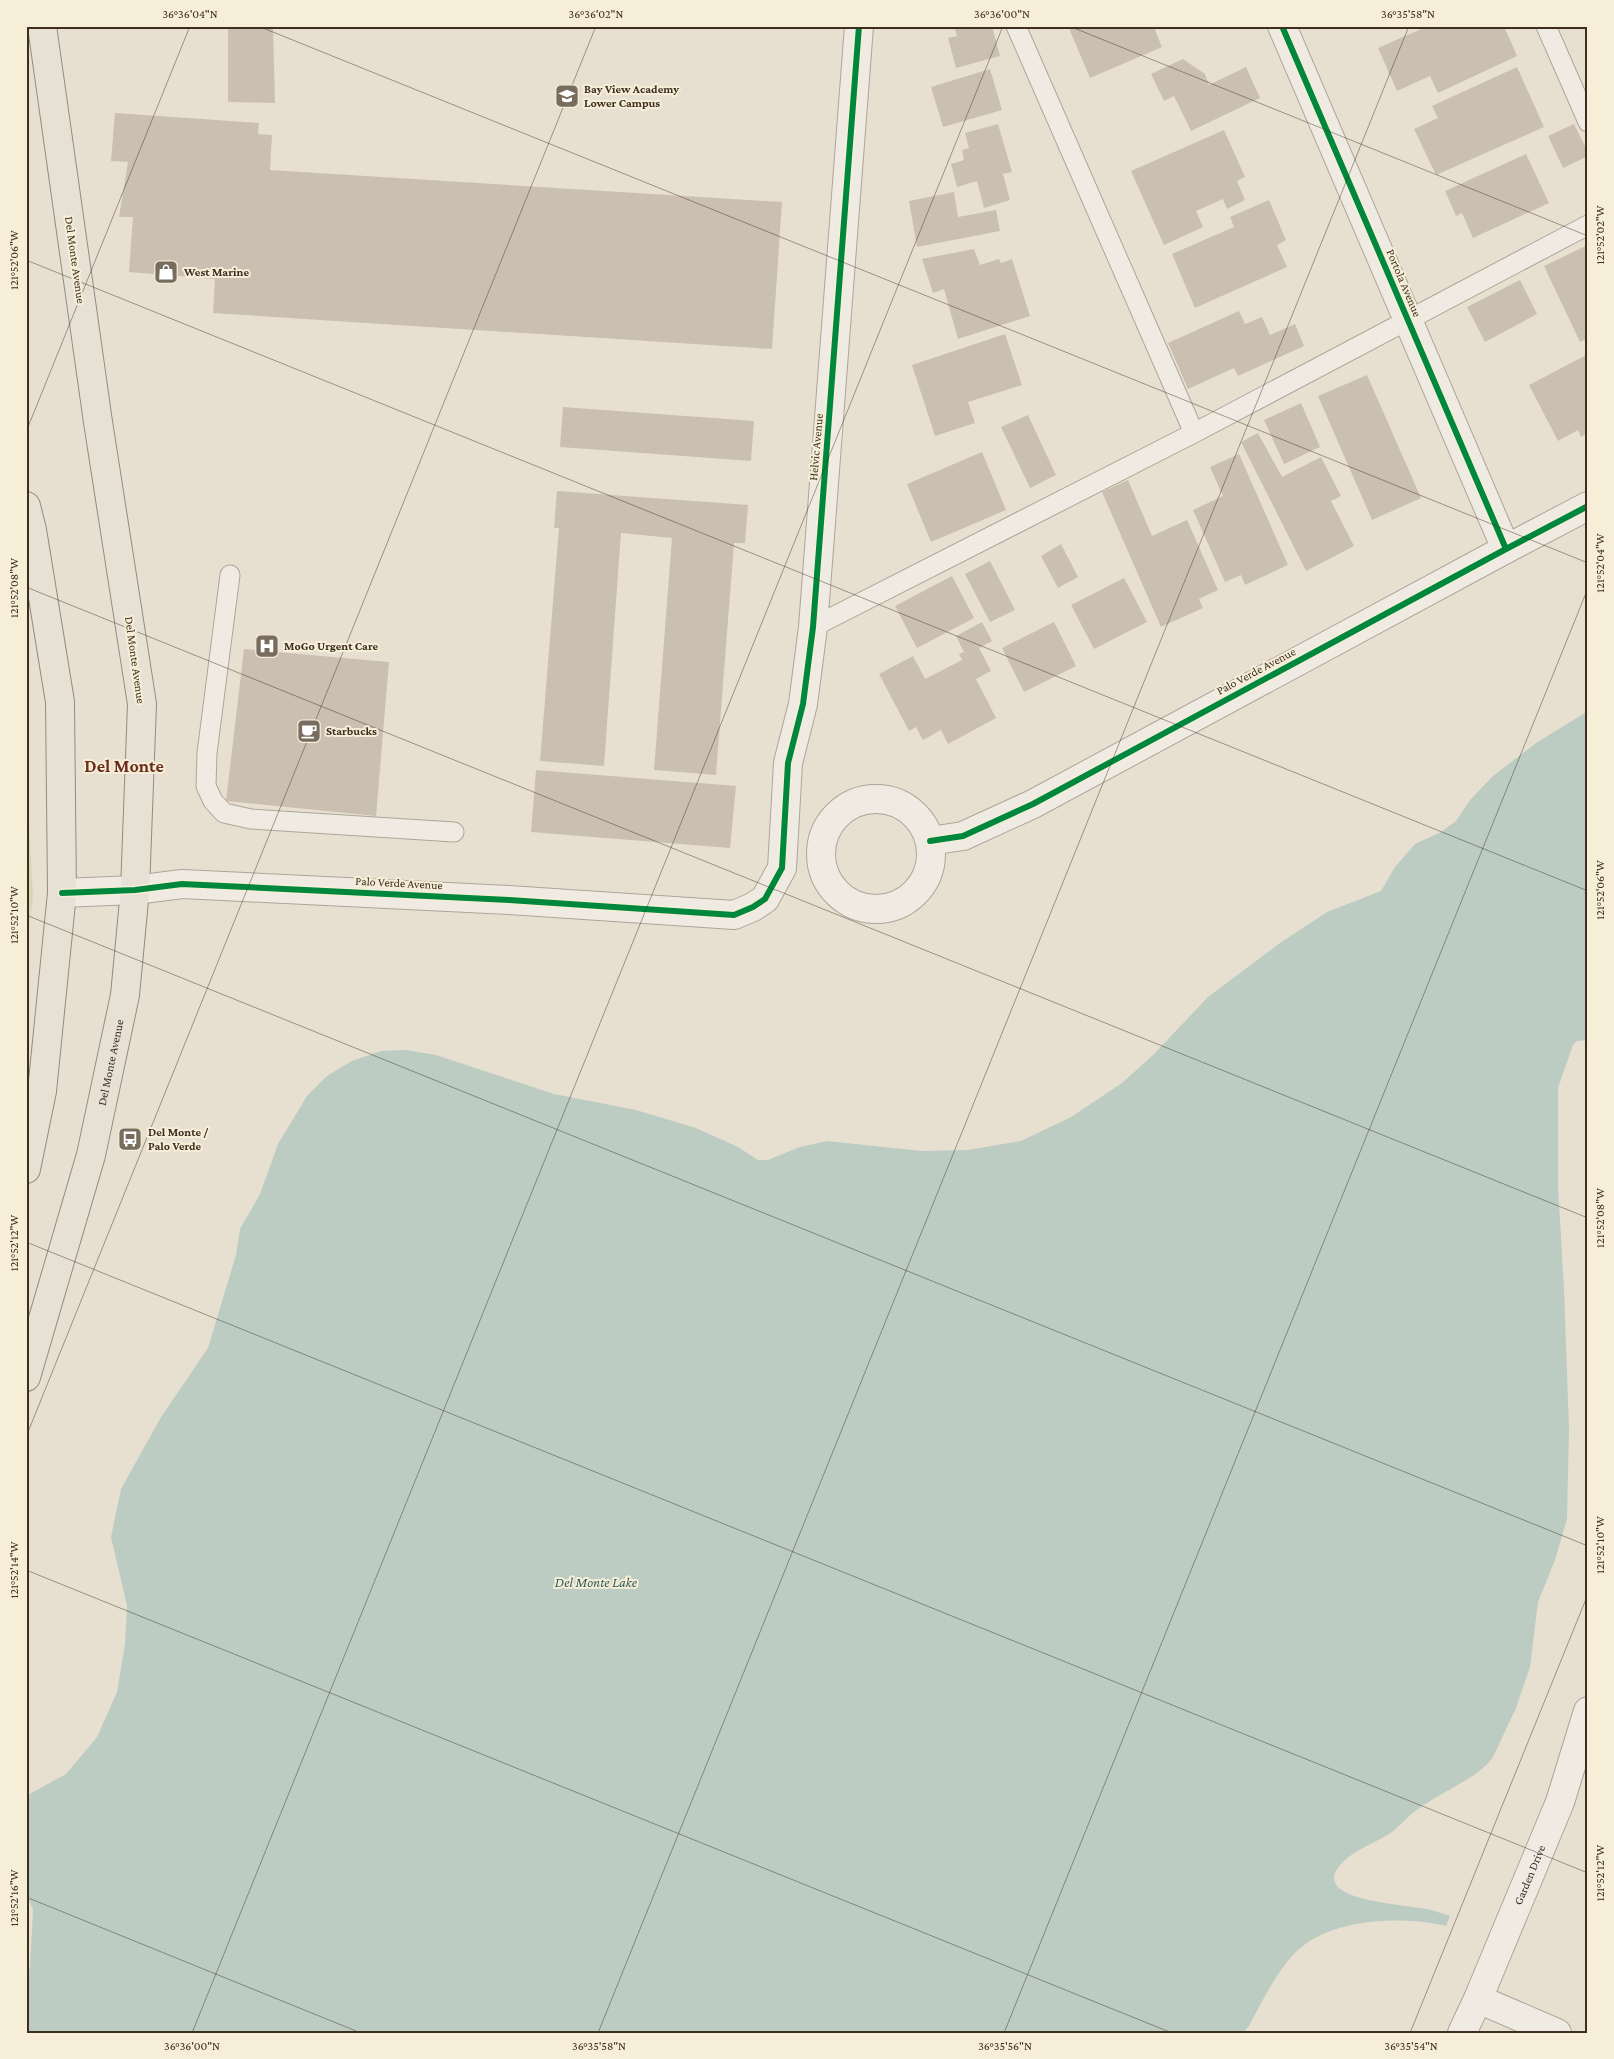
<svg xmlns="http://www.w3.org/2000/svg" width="1614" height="2059" font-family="'Crimson Pro',serif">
<rect width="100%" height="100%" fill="#e7e0d1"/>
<path fill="#d6d7b3" d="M26 765 33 897 26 953Z"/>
<path fill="#bcccc2" d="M1588 711V1040L1577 1041 1573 1045 1558 1088V1187L1564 1289 1569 1429 1567 1519 1555 1560 1538 1602 1530 1667 1516 1708 1493 1757C1479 1778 1439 1793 1418 1809 1407 1816 1400 1827 1389 1834 1373 1844 1349 1852 1338 1868 1333 1874 1332 1882 1339 1888 1357 1903 1408 1905 1431 1910 1438 1912 1444 1914 1450 1916L1446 1926C1402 1915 1326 1918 1293 1955 1274 1976 1262 2002 1249 2026L1243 2033H26V1986L30 1966 33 1910 26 1893V1796L66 1774 97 1737 117 1692 125 1644 127 1606 111 1537 121 1489 161 1417 208 1348 236 1255 240 1229 260 1194 278 1144 307 1096 327 1076 352 1061 381 1051 406 1050 436 1055 554 1094 636 1110 696 1128 738 1147 758 1160H768L800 1147 827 1141 922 1151 967 1150 1021 1141 1071 1117 1122 1083 1153 1055 1208 997 1280 943 1327 912 1381 891 1395 867 1415 844 1441 832 1456 821 1470 800 1493 776 1536 743Z"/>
<path fill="#cbbfb2" d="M228 26H273L275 103 228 102Z
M954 26H992L1000 56 956 68 948 38 957 36Z
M1068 26H1163L1155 30 1162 47 1090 78Z
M1428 26H1504L1517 56 1438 93 1430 76 1397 91 1378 48Z
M1183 59 1205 74 1209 85 1246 67 1260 98 1191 131 1174 96 1164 101 1151 74Z
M1517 67 1544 127 1436 175 1414 129 1438 118 1432 106Z
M990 69 1002 110 943 127 931 87Z
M115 113 259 123 258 134 272 135 270 170 782 202 772 349 213 313 215 279 129 272 133 217H119L128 162 111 161Z
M998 124 1012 172 1003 174 1010 200 984 208 977 181 957 187 951 164 964 160 962 150 969 148 965 133Z
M1574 124 1588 152V156L1563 168 1548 136Z
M1224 130 1245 177 1237 181 1245 200 1227 209 1223 199 1196 211 1203 227 1164 245 1131 171Z
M1526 154 1549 203 1473 238 1462 213 1456 216 1445 191Z
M954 192 958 217 996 210 1000 231 917 247 909 201Z
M1269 200 1286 240 1277 245 1287 267 1195 308 1172 254 1234 227 1230 217Z
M1588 245V338L1580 342 1544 266Z
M974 249 980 265 999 259 1001 263 1012 259 1030 316 958 339 944 289 933 293 922 259Z
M1520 280 1537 314 1485 342 1467 307Z
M1239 311 1245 324 1262 317 1270 335 1295 324 1304 346 1238 376 1234 368 1188 389 1168 343Z
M1005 334 1022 385 968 402 975 423 935 436 912 365Z
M1588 354V433L1581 437 1578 430 1558 441 1529 385Z
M1367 375 1421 498 1372 520 1318 396Z
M1301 403 1320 447 1284 464 1264 420Z
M563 407 754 421 751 461 560 447Z
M1028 415 1056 475 1030 488 1001 427Z
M1258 433 1282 477 1321 457 1341 496 1331 501 1354 546 1306 571 1241 442Z
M982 452 1006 510 931 542 907 484Z
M1239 454 1288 565 1245 585 1241 575 1225 582 1193 510 1223 496 1210 467Z
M1128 480 1152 536 1187 520 1218 590 1199 599 1203 608 1161 627 1102 492Z
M557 491 748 505 745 543H734L716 775 654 770 672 538 621 533 604 766 540 761 559 528H554Z
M1061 544 1078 577 1058 588 1041 556Z
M990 561 1015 610 990 622 965 574Z
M952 576 974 618 917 648 895 606Z
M1124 578 1147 622 1094 649 1071 605Z
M982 622 992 641 979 648 991 671 976 679 996 718 948 744 941 730 923 740 916 727 909 731 879 674 913 656 925 679 962 660 959 654 964 652 956 636Z
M1054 622 1076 666 1024 692 1002 648Z
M244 649 389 662 376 816 226 801Z
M536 770 736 786 730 848 531 832Z"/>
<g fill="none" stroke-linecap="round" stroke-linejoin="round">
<g stroke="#ada599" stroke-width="21">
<path id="service" d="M1016 26 1194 433
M1546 26 1588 122
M230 575 207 753 206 786 213 801 224 813 251 819 454 832
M813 627 1194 433 1588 225"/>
</g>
<g stroke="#ada599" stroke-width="30">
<g id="minor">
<path d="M1282 26 1506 549"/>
<circle cx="876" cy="854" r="55"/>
<path d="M930 841 963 836 1033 804 1506 549 1588 506"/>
<path d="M62 893 135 890 182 884 509 900 734 915 753 907 765 899 782 868 788 763 803 704 813 627 859 26"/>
<path d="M1478 1999 1557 2033"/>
<path id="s1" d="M1462 2033 1478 1999 1560 1802 1588 1711"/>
</g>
</g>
<g stroke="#928b80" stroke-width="30">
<g id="primary">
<path d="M26 506 32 530 60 702 62 893 42 1091 26 1169"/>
<path id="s2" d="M26 1377 91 1155 125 995 135 890 142 704 98 422 42 26"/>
</g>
</g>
<use href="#service" stroke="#efebe3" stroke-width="19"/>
<use href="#minor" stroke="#efebe3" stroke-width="28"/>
<use href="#primary" stroke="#e6e1d4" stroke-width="28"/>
<g stroke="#f7eed8" stroke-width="9">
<path id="cycleway" d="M1282 26 1506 549
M930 841 963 836 1033 804 1506 549 1588 506
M62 893 135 890 182 884 509 900 734 915 753 907 765 899 782 868 788 763 803 704 813 627 859 26"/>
</g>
<use href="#cycleway" stroke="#00873e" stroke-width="6"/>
</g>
<path fill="none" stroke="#3d2e20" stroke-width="1" stroke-opacity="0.45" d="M258 26 1588 563M1069 26 1588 236M26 260 1588 891M26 432 190 26M26 587 1588 1218M26 915 1588 1546M26 1242 1588 1873M26 1437 596 26M26 1570 1172 2033M26 1897 361 2033M192 2033 1003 26M598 2033 1409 26M1004 2033 1588 588M1410 2033 1588 1594"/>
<defs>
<g id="school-square" transform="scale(1.25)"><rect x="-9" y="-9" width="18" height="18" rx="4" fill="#786c5e" stroke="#f7eed8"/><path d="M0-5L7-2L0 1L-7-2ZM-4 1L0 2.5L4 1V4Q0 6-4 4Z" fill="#fff"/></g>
<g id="shop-square" transform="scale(1.25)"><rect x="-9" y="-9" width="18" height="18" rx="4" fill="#786c5e" stroke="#f7eed8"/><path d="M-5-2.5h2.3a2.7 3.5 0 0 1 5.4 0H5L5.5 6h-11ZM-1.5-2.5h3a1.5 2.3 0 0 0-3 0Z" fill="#fff"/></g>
<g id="hospital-square" transform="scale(1.25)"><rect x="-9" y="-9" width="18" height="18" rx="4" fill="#786c5e" stroke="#f7eed8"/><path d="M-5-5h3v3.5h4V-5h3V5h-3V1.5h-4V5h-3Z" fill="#fff"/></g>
<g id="cafe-square" transform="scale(1.25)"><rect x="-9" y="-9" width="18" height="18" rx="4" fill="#786c5e" stroke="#f7eed8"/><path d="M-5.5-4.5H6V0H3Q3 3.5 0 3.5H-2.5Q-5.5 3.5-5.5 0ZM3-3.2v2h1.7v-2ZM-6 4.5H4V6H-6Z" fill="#fff"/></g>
<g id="bus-square" transform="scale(1.25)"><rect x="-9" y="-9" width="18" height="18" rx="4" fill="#786c5e" stroke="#f7eed8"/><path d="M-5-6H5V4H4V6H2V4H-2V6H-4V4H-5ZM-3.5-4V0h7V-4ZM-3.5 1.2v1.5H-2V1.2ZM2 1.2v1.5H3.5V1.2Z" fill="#fff"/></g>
</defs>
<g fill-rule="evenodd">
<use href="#school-square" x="567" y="96"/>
<use href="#shop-square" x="166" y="272"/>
<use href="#hospital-square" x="267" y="646"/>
<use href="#cafe-square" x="309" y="731"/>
<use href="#bus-square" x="130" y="1139"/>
</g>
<g text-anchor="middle" stroke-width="4" stroke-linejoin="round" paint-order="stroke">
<g font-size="12" font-weight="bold" fill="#3d2e20" stroke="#f7eed8" text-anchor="start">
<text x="584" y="93">Bay View Academy<tspan x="584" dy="14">Lower Campus</tspan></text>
<text x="184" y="276">West Marine</text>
<text x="284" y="650">MoGo Urgent Care</text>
<text x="326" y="735">Starbucks</text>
<text x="148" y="1136">Del Monte /<tspan x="148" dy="14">Palo Verde</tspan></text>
</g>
<g font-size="12" fill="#3d2e20" stroke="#f7eed8">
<text transform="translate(75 260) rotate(82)" y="4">Del Monte Avenue</text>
<text transform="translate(1404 283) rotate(67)" y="4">Portola Avenue</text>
<text transform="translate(816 447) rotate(-85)" y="4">Helvic Avenue</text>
<text transform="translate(135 660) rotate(82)" y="4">Del Monte Avenue</text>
<text transform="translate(1256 671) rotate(-28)" y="4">Palo Verde Avenue</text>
<text transform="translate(399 883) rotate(3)" y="4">Palo Verde Avenue</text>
<text dy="4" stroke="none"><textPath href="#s2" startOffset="326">Del Monte Avenue</textPath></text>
<text dy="4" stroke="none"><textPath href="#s1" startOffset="172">Garden Drive</textPath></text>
</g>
<g font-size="14" font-style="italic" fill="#2f5d5a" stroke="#f7eed8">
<text x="596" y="1587">Del Monte Lake</text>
</g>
<g font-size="18" font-weight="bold" fill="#6b2e1e" stroke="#f7eed8">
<text x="124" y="772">Del Monte</text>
</g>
</g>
<rect width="1614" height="2059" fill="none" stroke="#f7eed8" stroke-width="55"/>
<rect x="28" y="28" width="1558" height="2004" fill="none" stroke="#3d2e20" stroke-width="2"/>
<g font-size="12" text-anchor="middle" fill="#3d2e20">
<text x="190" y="18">36°36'04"N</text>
<text x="596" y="18">36°36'02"N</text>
<text x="1002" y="18">36°36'00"N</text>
<text x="1408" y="18">36°35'58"N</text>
<text transform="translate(1600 235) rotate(-90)" y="4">121°52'02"W</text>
<text transform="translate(14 260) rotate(-90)" y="4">121°52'06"W</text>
<text transform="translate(1600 563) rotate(-90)" y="4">121°52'04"W</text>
<text transform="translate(14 588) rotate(-90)" y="4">121°52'08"W</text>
<text transform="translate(1600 890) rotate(-90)" y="4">121°52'06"W</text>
<text transform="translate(14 915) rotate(-90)" y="4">121°52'10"W</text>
<text transform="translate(1600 1218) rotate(-90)" y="4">121°52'08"W</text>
<text transform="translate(14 1243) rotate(-90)" y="4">121°52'12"W</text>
<text transform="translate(1600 1545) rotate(-90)" y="4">121°52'10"W</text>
<text transform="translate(14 1570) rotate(-90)" y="4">121°52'14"W</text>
<text transform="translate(1600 1873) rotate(-90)" y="4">121°52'12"W</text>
<text transform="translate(14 1898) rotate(-90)" y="4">121°52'16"W</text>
<text x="192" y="2050">36°36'00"N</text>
<text x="599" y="2050">36°35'58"N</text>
<text x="1005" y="2050">36°35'56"N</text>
<text x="1411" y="2050">36°35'54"N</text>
</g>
</svg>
